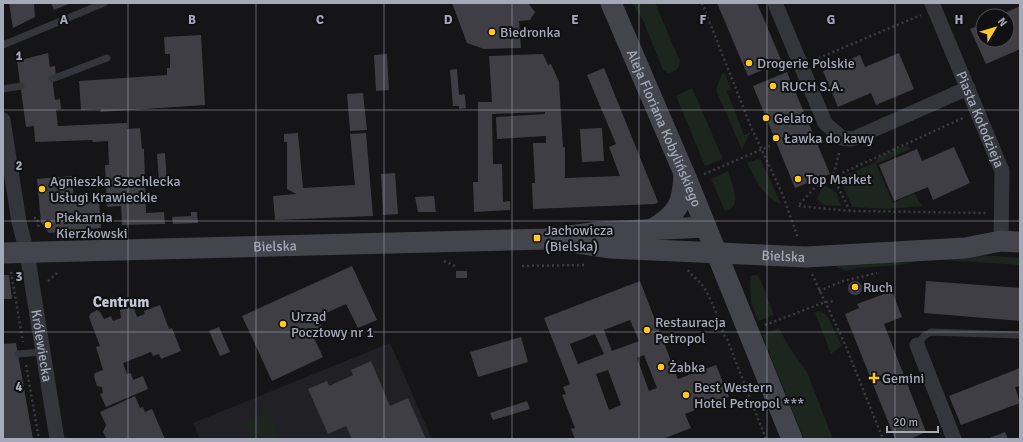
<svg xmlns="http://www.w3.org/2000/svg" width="1023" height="442" font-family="Signika,sans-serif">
<rect width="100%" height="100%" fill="#151417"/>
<path fill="#212024" d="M390 343 432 439H200L193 423Z"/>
<path fill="#1c251e" d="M632 3H655L680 61C679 69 676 72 668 73L663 70 643 20Z
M725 73 731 89 727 91 744 135 750 133 742 150 716 90 722 74Z
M692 88 723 159 705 166 676 96Z
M907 145 910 149 876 164 893 203 914 193 922 206 888 209 852 207 842 183 843 176 876 162 878 157Z
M758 159 761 160 781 204C763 197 755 179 747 163Z
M728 171C731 182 744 208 725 211L711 179Z
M826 186 837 193 841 206 824 205 817 199 823 187Z
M979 255 1020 258V265L927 259 901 265 857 268 846 271 835 266 840 264Z
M753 275H757L760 279 774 315 758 321 751 303 750 277Z
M819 311 827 315 842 346 831 354 815 313Z
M779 328 788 345 807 372 833 439H804L762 335Z
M268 411 280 439H253L245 422Z"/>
<path fill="#3e3e44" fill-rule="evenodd" d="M9 3H34L35 17 13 28Z
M51 3H71L54 10Z
M452 3H528L535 12 530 20 519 21 521 48 484 49 467 43Z
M717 3H757L782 62 748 76Z
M1020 6V49L986 64 970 29 983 23V40H1007V16H998Z
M201 35 205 105 100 112 101 109 81 110 79 81 167 75V68H170V54H165L164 37Z
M48 53 50 67 55 66 56 77H52L55 100 60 99 61 109 56 110 58 126 127 123V129L140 128 142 149H144L146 213 164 212 165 224 122 225 121 206 107 207 105 165H109L108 141 93 142 92 140 35 142 34 126 26 127 17 61Z
M899 53 914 89 876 105 871 93 838 107 823 71 860 55 865 67Z
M387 54 389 90 376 91 374 55Z
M543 54 548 65 551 64 559 82 563 147H565V178L620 176 609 147 616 144 587 75 604 68 658 202 655 204 533 209 532 183H535L533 143H546V136L497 139 496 117 545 114V112L492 114 493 164H502L503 202 510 201V210L474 212 473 182H478V102H492L489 56Z
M457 69 459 95 464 94 465 97 466 108 459 109V106H453L450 70Z
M787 72 830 174 795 188 753 86Z
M363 93 367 130 350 131 347 94Z
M602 128 604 161 582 162 580 129Z
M298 133 303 188 355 185 350 134 366 133 373 216 275 220 273 196 296 194 287 189V142H284V134Z
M954 147 970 183 933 200 928 187 894 201 879 165 917 149 922 161Z
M165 153 167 182H159L157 154Z
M395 173 398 214 383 215 381 174Z
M72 176 74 203 99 201 101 228 49 233 41 223 37 179Z
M434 196 436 212H418L415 197Z
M191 212H197L198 223 173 224 172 217 191 216Z
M352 266 377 320 358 328 346 304 317 317 324 331 313 336 323 357 272 381 242 316Z
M456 271H467V278H456Z
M3 275H9L12 299H3Z
M848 288a7 7 0 1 1 14 0a7 7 0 1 1-14 0Z
M640 281 678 379 716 365 729 397 685 414 691 428 663 439H575L571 429 575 428 562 395 566 394 563 387 570 384 544 318ZM630 320 639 341 612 351 604 330ZM595 334 604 354 578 364 570 344ZM644 355 657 388 649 391 637 358ZM608 370 621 405 609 410 596 374Z
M926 281 1020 288V321L924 313Z
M892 291 902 317 884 324 926 432 910 439H895L845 314 859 308 857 304Z
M160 305 169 329 172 328 181 351 161 359 159 354 153 356 151 352 123 363 127 374 131 373 133 380 143 376 148 389 106 407 100 394 103 393 102 387 97 386 94 376 95 373 103 370 96 347 100 346 89 317 90 314 97 310 100 312 104 319 111 316 113 321 121 318 120 310 130 306 134 308 137 317 145 314 144 311Z
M219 327 230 352 220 356 209 331Z
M521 337 528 362 478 377 470 352Z
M16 343 33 439H3V344Z
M371 361 390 406 408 398 426 439H352L346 426 328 434 308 389 327 381 329 386 353 375 351 370Z
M1020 368V386L1015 387 1020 403 961 425 949 396Z
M135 396 140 408 143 407 145 412 152 409 165 439H107L103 432 106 425 100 412Z
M527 401 530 409 493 420 490 413Z
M1005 432 1008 439H987Z"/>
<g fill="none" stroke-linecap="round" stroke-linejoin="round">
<path stroke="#3b3d43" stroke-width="2.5" stroke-dasharray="2 3" stroke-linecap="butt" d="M702 3 751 127 782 193 798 238
M814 60 921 15
M839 153 833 177 963 118
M704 174 770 146
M850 211 833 177 818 184 798 206 850 211 986 213
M34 218H37L39 229
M444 261 457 267
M522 266 585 265
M688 270C691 276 700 280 704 288 714 303 719 323 726 339
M11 272 23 342
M812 274 844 342 883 439
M48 281 59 271
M819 291 843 281 877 273
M765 325 825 302 835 301
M727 339 766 439
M26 365 39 439"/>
<path stroke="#35363c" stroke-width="7" d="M3 45 104 3
M52 79 107 58
M3 89 21 86
M917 345 924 336 931 332 1020 335
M18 354 42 352"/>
<g stroke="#35363c" stroke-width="15">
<path d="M775 3 825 123 842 138 849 139 855 138 968 88"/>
<path id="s1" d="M932 3 1002 171 1001 241"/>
<path id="s2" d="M3 120 19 222 27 253 57 439"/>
<path d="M917 345 954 439"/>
</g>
<g stroke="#43444c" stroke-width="21">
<path id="s3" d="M611 3 687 180 792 439"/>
<path d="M651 230C678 214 683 204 684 173"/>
<path id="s4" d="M571 242 609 248 806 257 965 248 1001 241 1020 242"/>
<path id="s5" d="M3 253 546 239 600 232 706 227"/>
</g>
</g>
<path fill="none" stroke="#a5a9b8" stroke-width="1" stroke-opacity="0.55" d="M128 3V439M256 3V439M384 3V439M512 3V439M639 3V439M767 3V439M895 3V439M3 110H1020M3 221H1020M3 332H1020"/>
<g fill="#ffc824" stroke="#100f12" stroke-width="1.5">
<circle cx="492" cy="32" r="4"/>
<circle cx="749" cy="63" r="4"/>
<circle cx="773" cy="86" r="4"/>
<circle cx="766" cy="118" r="4"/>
<circle cx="776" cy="138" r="4"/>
<circle cx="798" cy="179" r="4"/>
<circle cx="42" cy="189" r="4"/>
<circle cx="48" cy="225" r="4"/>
<rect x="533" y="234" width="8" height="8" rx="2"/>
<circle cx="855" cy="287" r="4"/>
<circle cx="283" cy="324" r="4"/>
<circle cx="647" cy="330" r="4"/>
<circle cx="661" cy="367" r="4"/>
<path d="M872 372h4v4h4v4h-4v4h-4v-4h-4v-4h4z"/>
<circle cx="686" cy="395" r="4"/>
</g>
<g text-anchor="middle" stroke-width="4" stroke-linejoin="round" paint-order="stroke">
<g font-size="14" fill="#a5a9b8" stroke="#100f12" text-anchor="start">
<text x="500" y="37">Biedronka</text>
<text x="757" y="68">Drogerie Polskie</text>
<text x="781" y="91">RUCH S.A.</text>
<text x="774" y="123">Gelato</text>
<text x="784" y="143">Ławka do kawy</text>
<text x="806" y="184">Top Market</text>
<text x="50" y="186">Agnieszka Szechlecka<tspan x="50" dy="16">Usługi Krawieckie</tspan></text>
<text x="56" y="222">Piekarnia<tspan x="56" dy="16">Kierzkowski</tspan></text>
<text x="545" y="235">Jachowicza<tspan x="545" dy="16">(Bielska)</tspan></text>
<text x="863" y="292">Ruch</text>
<text x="291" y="321">Urząd<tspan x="291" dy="16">Pocztowy nr 1</tspan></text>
<text x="655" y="327">Restauracja<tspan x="655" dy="16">Petropol</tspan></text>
<text x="669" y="372">Żabka</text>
<text x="882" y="383">Gemini</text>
<text x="694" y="392">Best Western<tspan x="694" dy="16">Hotel Petropol ***</tspan></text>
</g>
<g font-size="14" fill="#a5a9b8" stroke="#100f12">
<text dy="5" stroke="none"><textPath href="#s1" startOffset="126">Piasta Kołodzieja</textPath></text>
<text dy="5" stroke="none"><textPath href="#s3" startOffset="136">Aleja Floriana Kobylińskiego</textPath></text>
<text dy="5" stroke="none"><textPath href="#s5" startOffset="272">Bielska</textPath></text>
<text dy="5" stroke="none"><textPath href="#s4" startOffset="213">Bielska</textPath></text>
<text dy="5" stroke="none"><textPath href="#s2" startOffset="229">Królewiecka</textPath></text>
</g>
<g font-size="15" font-weight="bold" fill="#c6c9d4" stroke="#100f12">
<text x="121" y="307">Centrum</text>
</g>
</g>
<g font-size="13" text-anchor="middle" font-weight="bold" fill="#a5a9b8" stroke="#100f12" stroke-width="4" stroke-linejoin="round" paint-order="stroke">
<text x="64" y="24">A</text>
<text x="192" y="24">B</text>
<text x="320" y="24">C</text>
<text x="448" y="24">D</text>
<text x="575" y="24">E</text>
<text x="703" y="24">F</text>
<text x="831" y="24">G</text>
<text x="959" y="24">H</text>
<text x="19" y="60">1</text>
<text x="19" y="170">2</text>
<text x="19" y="281">3</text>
<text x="19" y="391">4</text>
</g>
<rect width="1023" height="442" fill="none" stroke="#a5a9b8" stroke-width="8"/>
<g transform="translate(995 28) rotate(52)"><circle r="19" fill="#100f12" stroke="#4c4d54"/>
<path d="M0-3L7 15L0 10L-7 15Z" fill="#ffc824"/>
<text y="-6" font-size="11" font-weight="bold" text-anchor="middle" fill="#a5a9b8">N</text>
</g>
<path d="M887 426v6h51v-6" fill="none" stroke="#a5a9b8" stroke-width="2"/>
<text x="893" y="426" font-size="12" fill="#a5a9b8" stroke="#100f12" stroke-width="3" paint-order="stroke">20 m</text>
</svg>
